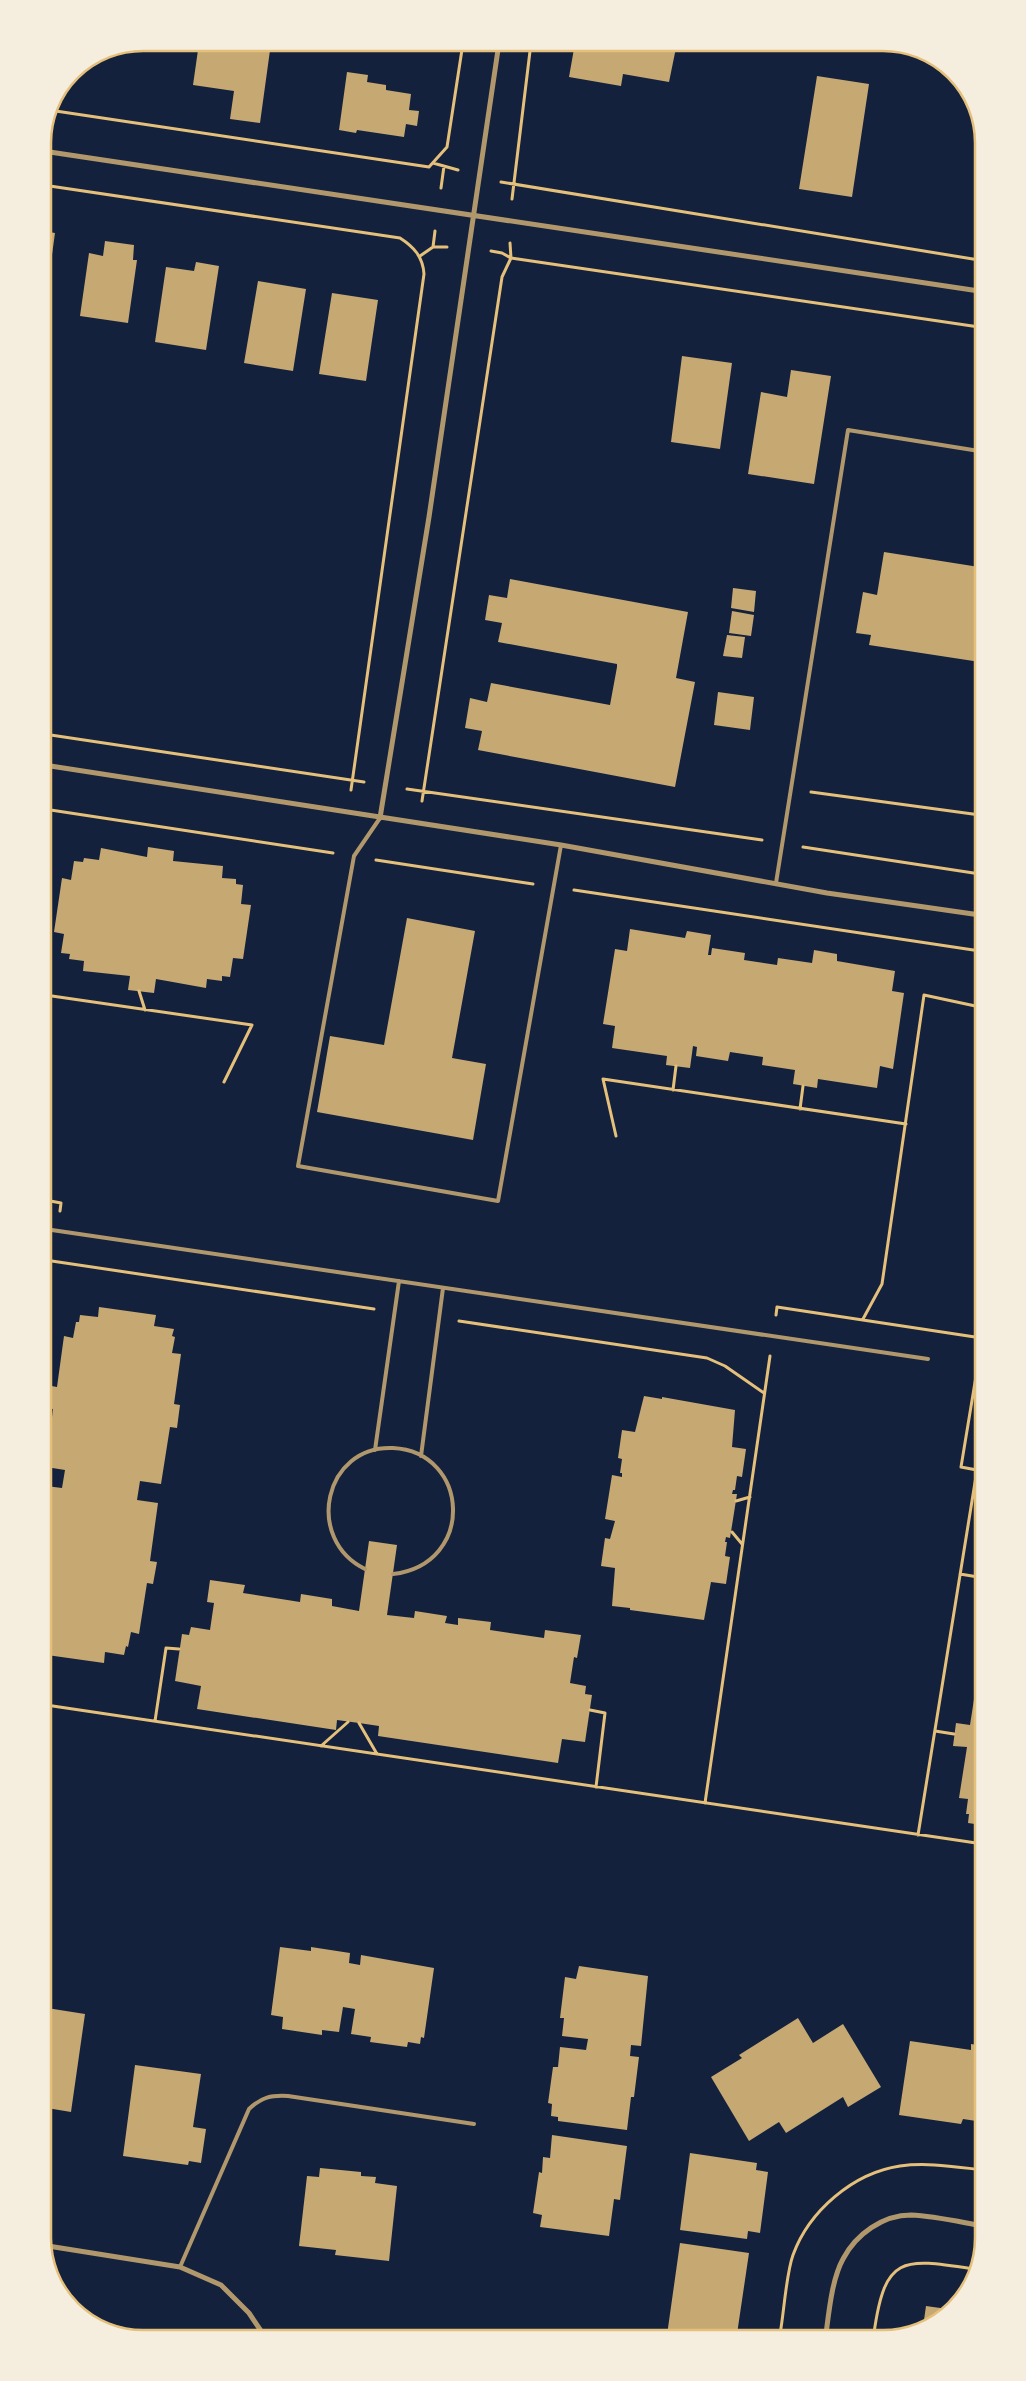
<svg xmlns="http://www.w3.org/2000/svg" width="1026" height="2381" font-family="Georgia,serif">
<rect width="100%" height="100%" fill="#14213d"/>
<path fill="#c6a872" d="M199 43H271L260 123 230 119 234 91 193 85Z
M575 43H677L669 82 623 74 621 86 569 77Z
M347 72 368 75 367 82 386 85V90L411 94 409 110 419 111 417 126 406 124 404 137 357 130 356 133 339 130Z
M817 76 869 84 852 197 799 189Z
M43 231 55 233 51 262 43 260Z
M105 241 134 245 133 260H137L128 323 80 316 89 253 103 256Z
M196 262 219 266 206 350 155 342 166 267 194 271Z
M258 281 306 289 293 371 244 363Z
M332 293 378 300 366 381 319 374Z
M682 356 732 363 720 449 671 442Z
M791 370 831 376 814 484 748 474 761 392 787 397Z
M884 552 979 567 980 662 869 645 871 635 856 633 863 592 877 595Z
M510 579 688 612 676 678 695 682 675 787 478 750 482 731 465 728 470 698 487 702 491 683 610 705 617 667V664L498 642 502 623 485 620 489 595 507 598Z
M733 588 756 591 754 612 731 608Z
M732 611 754 615 751 636 729 633Z
M727 635 745 637 742 658 723 656Z
M718 692 754 697 750 730 714 725Z
M148 847 174 851 173 861 223 866 222 878 236 879V884L243 885 241 904 251 905 243 959 233 958 230 977 222 976V981L207 979 206 988 156 979 154 993 128 990 130 976 83 971 84 961 69 959 70 954 61 953 64 934 54 932 62 878 71 880 74 861 83 862 84 858 99 860 101 848 147 857Z
M407 918 475 931 452 1058 486 1064 473 1140 317 1112 330 1036 384 1045Z
M630 929 685 938 687 931 711 935 708 955H711L712 948 745 953 744 960 777 965 778 958 812 963 814 950 837 954V961L895 971 892 991 904 993 893 1069 880 1066 877 1088 818 1079 817 1088 793 1084 795 1070 762 1065 763 1057 730 1052 728 1061 696 1056 697 1047 693 1046 690 1068 666 1065 667 1056 612 1048 615 1026 603 1024 615 949 627 951Z
M99 1307 156 1315 154 1326 174 1329 172 1336 175 1337 172 1353 181 1354 174 1404 180 1405 177 1428 170 1427 161 1484 140 1481 137 1500 158 1503 150 1561 157 1562 153 1584 147 1583 139 1634 131 1632 128 1647 126 1646 124 1655 105 1652 104 1663 47 1655 49 1643H46V1486L62 1488 65 1470 46 1467 53 1409 46 1408V1385L57 1387 64 1336 73 1338 76 1322H79L80 1315 98 1317Z
M644 1396 662 1399V1397L735 1410 732 1447 746 1449 742 1477 737 1476 735 1490H733L732 1494H737L730 1538 726 1537 725 1542H727L725 1556 730 1557 726 1584 711 1582 704 1620 630 1610V1608L612 1606 615 1568 601 1566 605 1538 610 1539 615 1521 605 1519 612 1475 622 1477V1473H620L622 1459 618 1458 622 1430 635 1432Z
M369 1541 397 1545 387 1615 414 1618 415 1611 447 1616 445 1623 458 1625V1618L491 1622 490 1630 544 1638 545 1630 581 1635 577 1658 574 1657 570 1683 586 1686 585 1694 592 1695 585 1742 562 1739 558 1763 378 1736 379 1726 359 1723 337 1720 336 1730 197 1709 201 1686 175 1681 182 1634 189 1635 191 1627 210 1630 214 1603 207 1602 210 1580 245 1585 243 1593 300 1602 301 1594 332 1599V1606L359 1611Z
M980 1566 982 1567V1590L976 1589Z
M979 1667 982 1668V1825L968 1823 969 1814H966L968 1799 959 1798 967 1747 953 1746 956 1723 970 1725Z
M280 1947 311 1951V1947L350 1953 349 1963 360 1965 361 1955 434 1968 424 2038 421 2037 420 2044 408 2042 407 2047 370 2042 371 2037 351 2034 355 2009 343 2007 339 2032 322 2030V2035L282 2029 283 2017 271 2015Z
M579 1966 648 1976 641 2046 631 2045 630 2056 639 2057 634 2097H631L627 2130 558 2121V2117L551 2116 552 2104 548 2103 553 2067H558L560 2047 586 2050 588 2039 562 2036 564 2018H560L565 1977 576 1979Z
M47 2008 85 2014 71 2112 47 2108Z
M798 2018 813 2043 843 2024 881 2087 848 2107 843 2097 786 2133 779 2122 749 2141 711 2077 742 2058 739 2055Z
M910 2041 971 2050V2044L983 2046V2122L963 2119 961 2124 899 2115Z
M135 2065 201 2074 193 2127 206 2129 201 2163 189 2161 188 2165 123 2156Z
M552 2135 627 2146 620 2200 614 2199 609 2236 540 2227 542 2215 533 2213 539 2172 542 2173 543 2157 550 2158Z
M690 2153 757 2163 756 2170 768 2172 760 2233 748 2231 747 2239 680 2230Z
M320 2168 361 2172V2176L376 2177 375 2183 397 2186 389 2261 335 2255 336 2250 299 2246 307 2176 319 2177Z
M680 2243 749 2253 737 2334 667 2335Z
M926 2306 933 2307 948 2309 923 2327Z"/>
<g fill="none" stroke-linecap="round" stroke-linejoin="round">
<path stroke="#e5c07b" stroke-width="3" d="M49 110 429 167 447 147 463 43
M433 163 458 170
M501 182 979 260
M43 185 400 238C414 247 423 257 424 274L351 790
M441 188 444 166
M512 199 531 43
M433 247 435 231
M491 251 502 253 511 258 979 327
M420 256 433 247H447
M44 734 364 782
M407 789 762 840
M811 792 980 815
M422 801 502 277 511 258 510 243
M44 809 333 853
M803 847 980 874
M376 860 533 884
M574 890 980 951
M139 991 145 1010
M45 995 252 1025 224 1082
M673 1090 676 1066
M800 1109 803 1086
M616 1136 603 1079 906 1124
M45 1200 61 1203 60 1211
M45 1260 374 1309
M776 1315 777 1307 975 1337 981 1344
M863 1319 882 1284 924 995 980 1007
M459 1321 707 1358 725 1366 764 1393
M981 1346 961 1467 982 1471
M736 1501 750 1497
M732 1532 742 1544
M960 1574 978 1577
M46 1705 983 1844
M590 1710 605 1713 596 1787
M155 1721 166 1648 179 1649
M359 1723 377 1754
M935 1731 954 1734
M321 1746 348 1722
M705 1803 770 1356
M918 1835 977 1470
M874 2333C885 2255 902 2258 973 2269
M780 2334C784 2313 786 2274 793 2255 809 2211 853 2173 900 2166 927 2162 956 2167 983 2170"/>
<path stroke="#b1986c" stroke-width="4" d="M380 818 354 856 298 1166 498 1201 561 845
M776 883 848 430 979 451
M45 1229 928 1359
M375 1450 399 1281
M421 1456 443 1288
M365 1569C304 1539 324 1445 393 1448 470 1452 476 1564 393 1574
M180 2267 249 2109C262 2097 271 2095 288 2096L474 2124"/>
<path stroke="#b1986c" stroke-width="5" d="M43 151 979 291
M44 765 561 845 827 893 980 915
M380 818 429 517 499 43
M48 2246 180 2267 221 2285 249 2313 265 2337
M826 2334C829 2311 832 2279 843 2259 856 2234 883 2215 911 2215 935 2216 960 2222 983 2226"/>
</g>
<path d="M0 0H1026V2381H0ZM143 51H883A92 92 0 0 1 975 143V2238A92 92 0 0 1 883 2330H143A92 92 0 0 1 51 2238V143A92 92 0 0 1 143 51Z" fill="#f5edde" fill-rule="evenodd"/>
<path fill="none" stroke="#e5c07b" stroke-width="2.5" d="M143 51H883A92 92 0 0 1 975 143V2238A92 92 0 0 1 883 2330H143A92 92 0 0 1 51 2238V143A92 92 0 0 1 143 51Z"/>
</svg>
